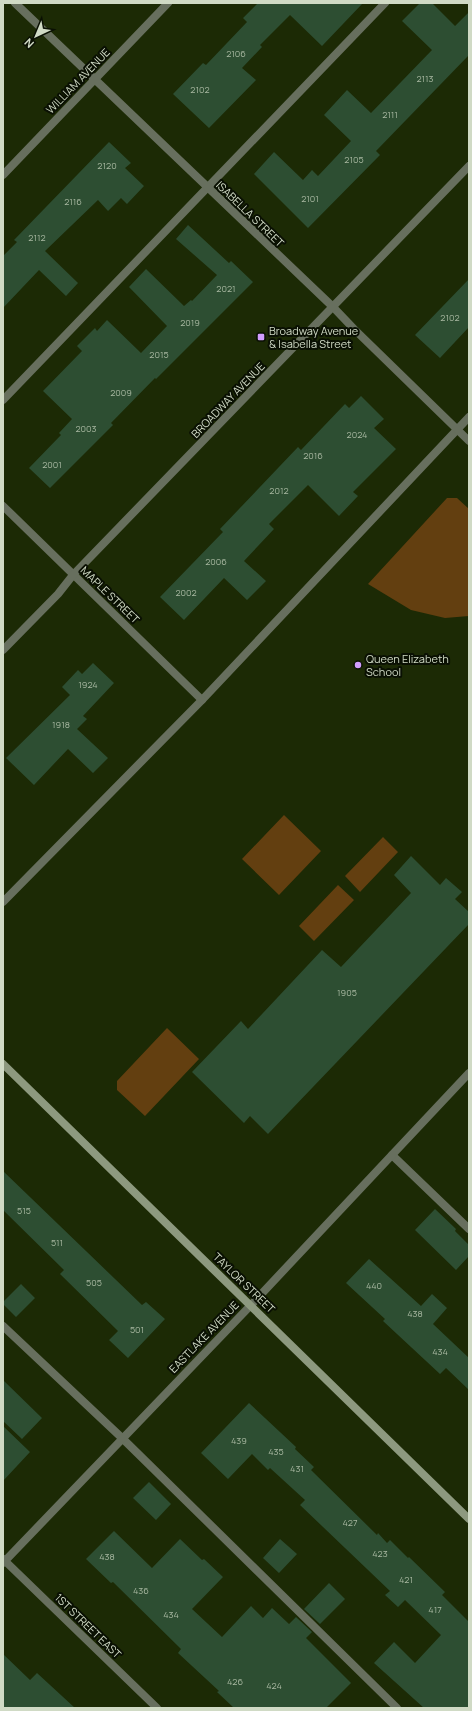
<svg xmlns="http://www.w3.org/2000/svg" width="472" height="1711" font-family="Manrope,sans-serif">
<rect width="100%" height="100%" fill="#1c2a05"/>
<path fill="#633f10" d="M447 498H457L469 509V616L445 618 411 610 368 584Z
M284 815 321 851 279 895 242 859Z
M383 837 398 852 360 892 345 876Z
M338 885 354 900 314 941 299 926Z
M167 1028 199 1059 145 1116 117 1090V1081Z"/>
<path fill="#2d4e32" d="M258 3H363L322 46 290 15 260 45 262 47 242 68 256 80 209 128 173 94 203 63 206 65 247 22 243 18Z
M420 3H432L455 26 469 12V55L376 151 380 155 308 228 254 174 274 152 303 180 312 170 318 176 351 141 324 115 347 90 371 113 432 50 402 21Z
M109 142 131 163 125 168 144 186 127 204 121 198 108 211 98 200 45 251 78 283 66 296 39 270 3 308V256L17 242 14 240Z
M188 225 229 263 231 261 253 282 156 379 155 378 111 423 113 425 50 488 29 468 61 435 59 433 72 419 43 391 82 351 77 346 95 328 97 331 107 320 141 353 167 326 129 287 146 269 184 306 191 300 192 301 217 275 176 239Z
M469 279V327L440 358 415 335Z
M361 396 384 419 374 428 396 449 353 492 358 496 339 516 308 485 269 524 274 529 244 561 266 581 247 600 224 578 184 620 160 597 223 532 220 529 298 447 301 450 345 404 349 408Z
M93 663 114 683 83 716 87 719 77 729 108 758 93 773 68 749 34 785 6 758 70 695 62 687 78 670 82 674Z
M411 856 440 885 446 878 462 892 455 899 469 912V924L268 1134 250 1116 244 1123 192 1072 241 1021 248 1029 322 950 341 967 411 893 394 875Z
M3 1171 142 1305 146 1302 165 1319 128 1358 109 1340 118 1331 60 1274 64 1270 3 1210Z
M435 1209 456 1229 455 1231 469 1245V1256L456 1270 415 1230Z
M369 1259 421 1306 432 1294 447 1308 433 1324 469 1358V1390L446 1368 440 1374 383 1321 385 1319 346 1283Z
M21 1284 35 1298 16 1317 3 1304V1302Z
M3 1380 42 1418 22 1439 3 1421Z
M249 1403 296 1447 295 1449 314 1467 311 1470 377 1535 378 1533 387 1543 390 1540 408 1558 409 1557 445 1592 442 1595 469 1622V1708H424L374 1663 394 1642 415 1663 441 1635 405 1600 398 1607 385 1595 390 1591 300 1505 305 1500 270 1468 268 1470 252 1454 228 1479 201 1453Z
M3 1426 30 1452 3 1481Z
M149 1482 171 1504 156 1520 133 1498Z
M114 1531 152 1568 180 1539 202 1560 204 1559 223 1577 192 1609 222 1637 251 1606 263 1618 272 1608 289 1624 296 1617 312 1632 306 1638 351 1683 326 1708H234L217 1692 219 1691 178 1653 181 1649 113 1582 111 1583 86 1559Z
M280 1539 297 1554 279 1573 263 1558Z
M329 1583 345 1599 320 1624 304 1609Z
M3 1654 30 1680 37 1673 75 1708H3Z"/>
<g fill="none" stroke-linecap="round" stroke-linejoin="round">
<path stroke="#676f5e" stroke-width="8" d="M3 400 385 3
M3 902 202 700 469 417
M392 1155 469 1229
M3 1326 122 1438 397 1708"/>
<path stroke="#676f5e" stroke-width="8" d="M15 3 333 307 354 329 469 441
M3 175 168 3
M3 506 202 700
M3 1559 157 1708
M3 1563 251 1305 469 1073"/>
<path stroke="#676f5e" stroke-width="8" d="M3 650 58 594 73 575 469 166"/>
<path stroke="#8d997f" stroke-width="8" d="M3 1064 469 1519"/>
</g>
<g fill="#d19dfe" stroke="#0a1003" stroke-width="1.5">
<rect x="257" y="333" width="8" height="8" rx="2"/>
<circle cx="358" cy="665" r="4"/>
</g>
<g text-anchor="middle" stroke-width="4" stroke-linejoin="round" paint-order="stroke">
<g font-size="9" fill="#a7b7a0">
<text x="236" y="57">2106</text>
<text x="425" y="82">2113</text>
<text x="200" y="93">2102</text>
<text x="390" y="118">2111</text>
<text x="354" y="163">2105</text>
<text x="107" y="169">2120</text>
<text x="310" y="202">2101</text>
<text x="73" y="205">2116</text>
<text x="37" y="241">2112</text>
<text x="226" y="292">2021</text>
<text x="450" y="321">2102</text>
<text x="190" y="326">2019</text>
<text x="159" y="358">2015</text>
<text x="121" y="396">2009</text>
<text x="86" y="432">2003</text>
<text x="357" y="438">2024</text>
<text x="313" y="459">2016</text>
<text x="52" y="468">2001</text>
<text x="279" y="494">2012</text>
<text x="216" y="565">2006</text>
<text x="186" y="596">2002</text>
<text x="88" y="688">1924</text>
<text x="61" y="728">1918</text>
<text x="347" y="996">1905</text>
<text x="24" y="1214">515</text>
<text x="57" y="1246">511</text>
<text x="94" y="1286">505</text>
<text x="374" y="1289">440</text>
<text x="415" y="1317">438</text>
<text x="137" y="1333">501</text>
<text x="440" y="1355">434</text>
<text x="239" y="1444">439</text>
<text x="276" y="1455">435</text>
<text x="297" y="1472">431</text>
<text x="350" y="1526">427</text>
<text x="380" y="1557">423</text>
<text x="107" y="1560">438</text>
<text x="406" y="1583">421</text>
<text x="141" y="1594">436</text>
<text x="435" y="1613">417</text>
<text x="171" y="1618">434</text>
<text x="235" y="1685">426</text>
<text x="274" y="1689">424</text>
</g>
<g font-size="11" fill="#d0dac5" stroke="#0a1003">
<text transform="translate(78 81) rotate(-46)" y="4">WILLIAM AVENUE</text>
<text transform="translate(250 214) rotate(44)" y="4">ISABELLA STREET</text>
<text transform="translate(228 400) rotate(-46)" y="4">BROADWAY AVENUE</text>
<text transform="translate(110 595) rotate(44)" y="4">MAPLE STREET</text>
<text transform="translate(244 1283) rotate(44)" y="4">TAYLOR STREET</text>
<text transform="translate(204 1337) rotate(-46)" y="4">EASTLAKE AVENUE</text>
<text transform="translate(88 1626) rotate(44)" y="4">1ST STREET EAST</text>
</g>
<g font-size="11" fill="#d0dac5" stroke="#0a1003" text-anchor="start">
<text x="269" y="335">Broadway Avenue<tspan x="269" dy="13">&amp; Isabella Street</tspan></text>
<text x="366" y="663">Queen Elizabeth<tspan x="366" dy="13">School</tspan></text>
</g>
</g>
<rect width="472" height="1711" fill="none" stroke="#d0dac5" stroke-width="8"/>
<g transform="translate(36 36) rotate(224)" stroke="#0a1003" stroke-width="3" paint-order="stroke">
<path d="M0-3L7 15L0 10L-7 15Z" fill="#d0dac5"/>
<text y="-6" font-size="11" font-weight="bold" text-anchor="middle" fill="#d0dac5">N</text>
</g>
</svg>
